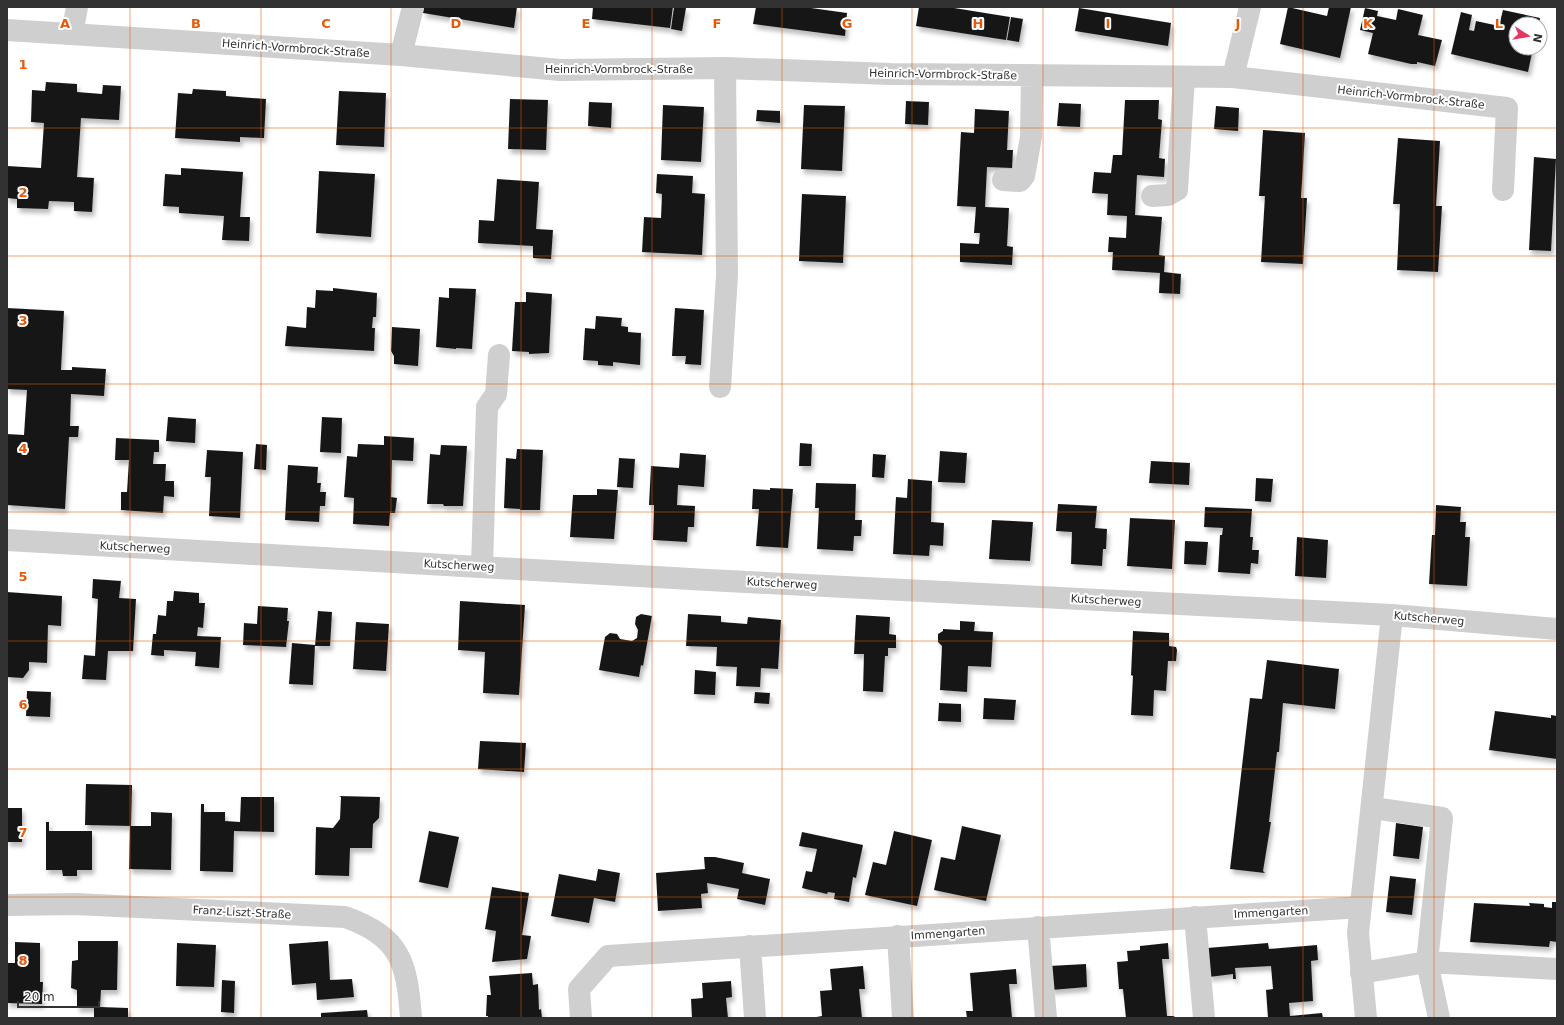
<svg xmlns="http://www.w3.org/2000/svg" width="1564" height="1025" font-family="'DejaVu Sans',sans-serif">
<defs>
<filter id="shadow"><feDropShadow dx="2.5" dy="4.5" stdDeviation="2" flood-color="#0004"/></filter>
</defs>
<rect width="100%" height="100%" fill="#fff"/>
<path fill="#191919" filter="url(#shadow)" d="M424 7H517L514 28 423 13Z
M593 7H673L670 28 592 19Z
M674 7 686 8 682 31 671 29Z
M756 7H804L847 13 845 36 753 24Z
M919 7H948L1010 17 1006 40 916 26Z
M1288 7 1327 16 1329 7H1351L1340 58 1280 44Z
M1079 8 1171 23 1168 46 1075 31Z
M1365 8 1378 11 1377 16 1396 20 1398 9 1423 15 1418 35 1442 40 1435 66 1417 62V64H1411L1368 54 1373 33 1360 30Z
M1503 10 1540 18 1539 24H1516V48H1533L1528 72 1451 54 1461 12 1472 15 1469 30 1474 31 1476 21 1499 26Z
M1011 17 1023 19 1019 42 1007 40Z
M46 82 77 84V92L102 94 103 85 121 86 119 120 81 118 77 177 94 178 92 212 74 211V202L49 201 48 209 17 208V199L7 198V166L41 168 44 123 31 122 32 90 45 91Z
M193 89 226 91V96L266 99 264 138 240 137V142L175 138 178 93 192 94Z
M339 91 386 93 384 147 336 145Z
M510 99 548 100 546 150 508 149Z
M1125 100H1159L1158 119 1162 120 1159 158 1165 159 1164 177 1137 175 1135 215 1162 217 1159 255 1165 256 1164 272 1181 274 1180 294 1159 293 1160 273 1112 270 1113 252H1108L1109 237 1126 238 1127 216 1107 215 1108 194 1092 193 1094 172 1111 173 1113 155H1122Z
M906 101 929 102 928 125 905 124Z
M589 102 612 103 611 128 588 126Z
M1059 103 1081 104 1080 127 1057 126Z
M663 105 704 107 701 162 661 160Z
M804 105 845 106 842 171 801 169Z
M1216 106 1239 108 1238 131 1214 129Z
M975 109 1009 111 1007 150H1013L1012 168 987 167 985 207 1009 208 1007 246 1013 247 1012 265 960 262V243L979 244 980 233H974L976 207 957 206 961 132 974 133Z
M757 110 780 111V123L756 121Z
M1263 130 1305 133 1301 198H1307L1303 264 1261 262 1265 196H1259Z
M1398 138 1440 141 1436 206H1442L1438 272 1397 270 1400 204H1393Z
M1534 157 1556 159 1551 251 1529 250Z
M181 168 243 172 240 217H250L249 241 222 240 224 216 179 213V207L163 206 165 174 181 175Z
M319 171 375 174 371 237 316 233Z
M657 174 693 176 692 193 705 194 702 255 642 252 644 217 661 218 662 194 656 193Z
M497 179 539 182 536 229 553 230 551 259 533 258V246L478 243 479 220 494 221Z
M802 194 846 196 843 263 799 261Z
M333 288 377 293 376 317H373L372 328H375L374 351 285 346 287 326 306 328 307 307 315 308 316 290 333 291Z
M449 288 476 289 472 349 456 348V349L436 347 439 297 449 298Z
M526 292 552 294 549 353 529 354V352L512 351 515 302H526Z
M7 308 64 311 61 370H72V367L106 369 104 396 71 394 70 426H79L78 437H69L65 509 7 505V434L24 435 27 390 7 389Z
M675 308 704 310 701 365 685 364 686 356H672Z
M596 316 622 318 621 326 628 327V332L641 333 640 365 613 362V366L598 365V361L583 360 585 328 595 329Z
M392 327 420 329 418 366 394 364V356L391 351Z
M168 417 196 419 195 443 166 441Z
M322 417 342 418 341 453 320 452Z
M384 436 414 438 413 461 392 460 391 497 397 498 395 513H390L389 526 353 524 354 498 344 497 347 456 357 457 358 444 384 445Z
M116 438 159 440V452H154L153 464H166L165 481H174V497L164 496 163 513 121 510V492H127L129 460H115Z
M800 443 812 444 811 466H799Z
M256 444 267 445 266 470 254 469Z
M441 445 467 446 463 506H444L443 504H427L430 454 440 455Z
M517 449 543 450 540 510H520V509L504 508 506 458 516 459Z
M207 450 243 452 240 518 209 516 211 477H205Z
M940 451 967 453 965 483 938 482Z
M680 453 706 455 704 487 678 485 677 505 695 506 694 527H688L687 542 653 540 654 505H649L651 466 679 468Z
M873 454 886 455 884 478 872 477Z
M619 458 635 459 633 488 617 487Z
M1151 461 1190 463 1189 485 1149 483Z
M288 465 318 467 317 483H321L320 492H326L325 506H320L319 522 285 520Z
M1256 478 1273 479 1271 502 1255 501Z
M908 479 932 481 931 522 944 523 943 546 930 545 929 556 893 554 896 497 907 498Z
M816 483 856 484 855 520H862L861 536H854L853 551 817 549 819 508H815Z
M770 488 793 489 788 548 756 546 759 509H752L753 489 770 490Z
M597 489 618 490 614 539 570 537 573 495H597Z
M1058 504 1097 506 1095 528 1107 529 1106 549H1103L1102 566 1071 564 1072 532 1056 531Z
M1436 505 1461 507 1460 522H1466L1465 537H1470L1467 586 1429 584 1432 535H1435Z
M1205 507 1252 509 1250 537H1253L1252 550H1259L1258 564 1251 563 1250 574 1218 572 1220 535H1222L1223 528 1204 527Z
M1130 518 1175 520 1172 569 1127 566Z
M992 520 1033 522 1030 561 989 559Z
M1297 537 1328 540 1326 578 1295 576Z
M1185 541 1208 542 1206 565 1184 564Z
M93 579 121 581 119 598 136 599 133 651H108L106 680 82 679 84 655 95 656 98 599 92 598Z
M174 591 199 593V603H205L203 628 198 627 197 636 221 637 219 668 195 666 196 652 164 650V656L151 655 153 634H156L158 615 166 616 167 601H173Z
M7 592 62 596 61 626 48 625 47 663 29 662V670L23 678 7 677Z
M460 601 525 605 519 695 483 693 485 652 458 650Z
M258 606 288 608 287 621H289L286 647 243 645 244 623 257 624Z
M318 611 332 612 330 646H315Z
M641 614 652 616 643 666 641 665 639 677 599 670 605 637 610 633 617 634 620 639 632 641 637 638 638 630 635 624 636 617Z
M688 614 721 616V622L747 624 748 617 781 620 778 669 761 668 760 687 736 686 737 667 716 666 717 647 686 646Z
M856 615 890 617 889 634 896 635V648H888V656H885L883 692 863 691 864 654H854Z
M960 621 975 622 974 631 993 632 991 667 968 666 967 692 940 690 942 646 938 642V634L943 631V629L960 630Z
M356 622 389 624 386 671 353 669Z
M1133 631 1169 633V646L1176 647 1177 650 1176 661H1168L1166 691 1154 690 1153 716 1131 715 1133 676 1131 675Z
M292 643 315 645 313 685 289 684Z
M1267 660 1339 669 1335 709 1283 703 1279 752H1277L1269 822H1271L1263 871 1265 873 1230 869 1250 698 1262 699Z
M695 670 716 672 715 695 694 694Z
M27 691 51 692 50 717 26 716Z
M755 692 770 693 769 704 754 703Z
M984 698 1016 700 1014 720 983 719Z
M939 703 961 704V722L938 721Z
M1495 711 1551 718V715L1557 716V759L1489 750Z
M480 741 526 743 524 772 478 769Z
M86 784 132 785 131 826 85 825Z
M339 796 380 797 379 818 373 824 372 848H350L349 876 315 875 316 827 333 828 340 819 341 797Z
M241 797H274V832L234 831 233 872 200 871 201 804H204V812H225V821L240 822Z
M7 808H22V842H7Z
M151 812 172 813 171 870 129 869 130 826H151Z
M46 822H49V831H92V870H77V876H63L62 870H46Z
M1396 823 1423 827 1419 859 1393 856Z
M962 826 1001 835 986 901 934 890 941 857 955 860Z
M429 831 459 837 448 888 419 882Z
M894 831 932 840 917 906 865 895 873 862 886 865Z
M802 832 863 845 856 878 853 877 849 902 834 899 835 893 828 892 827 894 802 888 806 871 812 872 817 849 799 846Z
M704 857H715L744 863 742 873 770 879 765 905 737 899 739 889 707 883 708 893 701 894 702 908 658 911 656 873 705 869Z
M598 869 620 873 615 902 594 898 589 923 551 916 559 874 596 881Z
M1390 876 1416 879 1412 915 1386 912Z
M492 887 529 893 522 935 531 936 527 959 492 962 496 931 485 929Z
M1552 902H1557V942L1550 941 1549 947 1470 942 1474 903 1530 906 1529 903 1544 904V907L1552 908Z
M78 941H118L117 990H101L100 1007 128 1008V1018H94V1008H77V990L71 988 72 961 78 960Z
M328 941 330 980 352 979 354 997 317 1000 316 983 292 985 289 944Z
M15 942 40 943V982H43L42 1004 7 1003V963H15Z
M177 943 216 945 214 987 176 986Z
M1168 943 1169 959H1162L1167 1016H1174L1175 1018H1126L1123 989H1119L1117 962 1128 961 1127 951 1140 950V946Z
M1268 943 1269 949 1317 945 1318 960 1311 961 1313 1001 1289 1003 1290 1016 1322 1013 1323 1018H1268L1266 990 1273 989 1271 966 1235 968 1236 979H1233V974L1209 977 1207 948Z
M1086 964 1087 987 1051 990 1049 966Z
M863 966 865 989H859L862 1018H811L822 1016 820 991 832 990 830 969Z
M1016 969 1017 984H1009L1012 1018H967L966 1011H973L970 973Z
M532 973 533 985 538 984 539 1010 541 1009 542 1018H488V1016H486L487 995H491L489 976Z
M222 980 235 981 234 1013 221 1012Z
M731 981 732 997 726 998 728 1018H692L691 999 703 998 702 983Z
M367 1010 368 1018H321V1013Z"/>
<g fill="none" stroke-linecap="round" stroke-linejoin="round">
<path stroke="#cfcfcf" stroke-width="22" d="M7 30 401 55 560 70 725 68 890 74 1233 77 1250 7
M72 34 77 7
M401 55 413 7
M1233 77 1507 108 1503 190
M1003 180 1020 181 1024 176 1031 137 1032 75
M1152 196 1168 195 1177 190 1184 77
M720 387 727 275 725 68
M7 540 708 580 1392 615 1557 629
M482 566 487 407 496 394 499 355
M1373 808 1442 818 1427 962 1439 1018
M7 905 76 904 345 917C401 937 407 963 411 1018
M1195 917 1204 1018
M1038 927 1046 1018
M898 936 903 1018
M750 946 755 1018
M1361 973 1427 962 1557 969
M581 1018 579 989 608 956 1361 907
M1366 1018 1358 933 1392 615"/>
</g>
<path fill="none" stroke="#e8590c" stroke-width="1" stroke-opacity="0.55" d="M130 7V1018M261 7V1018M391 7V1018M521 7V1018M652 7V1018M782 7V1018M912 7V1018M1043 7V1018M1173 7V1018M1303 7V1018M1434 7V1018M7 128H1557M7 256H1557M7 384H1557M7 512H1557M7 641H1557M7 769H1557M7 897H1557"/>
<g text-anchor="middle" stroke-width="4" stroke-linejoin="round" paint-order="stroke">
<g font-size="11" fill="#323232" stroke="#fff">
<text transform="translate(296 48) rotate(4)" y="4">Heinrich-Vormbrock-Straße</text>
<text x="619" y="73">Heinrich-Vormbrock-Straße</text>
<text transform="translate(943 74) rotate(1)" y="4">Heinrich-Vormbrock-Straße</text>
<text transform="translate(1411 97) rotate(6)" y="4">Heinrich-Vormbrock-Straße</text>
<text transform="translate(135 547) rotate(3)" y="4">Kutscherweg</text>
<text transform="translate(459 565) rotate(3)" y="4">Kutscherweg</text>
<text transform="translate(782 583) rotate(3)" y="4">Kutscherweg</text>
<text transform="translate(1106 600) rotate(3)" y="4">Kutscherweg</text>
<text transform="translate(1429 618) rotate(5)" y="4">Kutscherweg</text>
<text transform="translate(242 912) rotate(3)" y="4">Franz-Liszt-Straße</text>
<text transform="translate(1271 912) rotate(-3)" y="4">Immengarten</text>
<text transform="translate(948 933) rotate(-4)" y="4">Immengarten</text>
</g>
</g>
<g font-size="13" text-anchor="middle" font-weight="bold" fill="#e8590c" stroke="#fff" stroke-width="4" stroke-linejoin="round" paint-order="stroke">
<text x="65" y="28">A</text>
<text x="196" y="28">B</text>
<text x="326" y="28">C</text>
<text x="456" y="28">D</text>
<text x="586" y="28">E</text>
<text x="717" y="28">F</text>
<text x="847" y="28">G</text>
<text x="978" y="28">H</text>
<text x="1108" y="28">I</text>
<text x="1238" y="28">J</text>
<text x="1368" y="28">K</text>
<text x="1499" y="28">L</text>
<text x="23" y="69">1</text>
<text x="23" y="197">2</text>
<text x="23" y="325">3</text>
<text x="23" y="453">4</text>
<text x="23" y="581">5</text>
<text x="23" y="709">6</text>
<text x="23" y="837">7</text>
<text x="23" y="965">8</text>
</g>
<rect width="1564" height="1025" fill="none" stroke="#323232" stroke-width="16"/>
<g transform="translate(1528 36) rotate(102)"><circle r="19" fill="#ffffff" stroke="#adadad"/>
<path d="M0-3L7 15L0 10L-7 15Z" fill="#e7355f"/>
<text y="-6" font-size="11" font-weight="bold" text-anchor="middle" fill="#323232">N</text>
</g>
<path d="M18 1001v6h81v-6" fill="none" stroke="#323232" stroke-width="2"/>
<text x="24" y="1001" font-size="12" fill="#323232" stroke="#ffffff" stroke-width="3" paint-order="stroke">20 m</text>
</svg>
